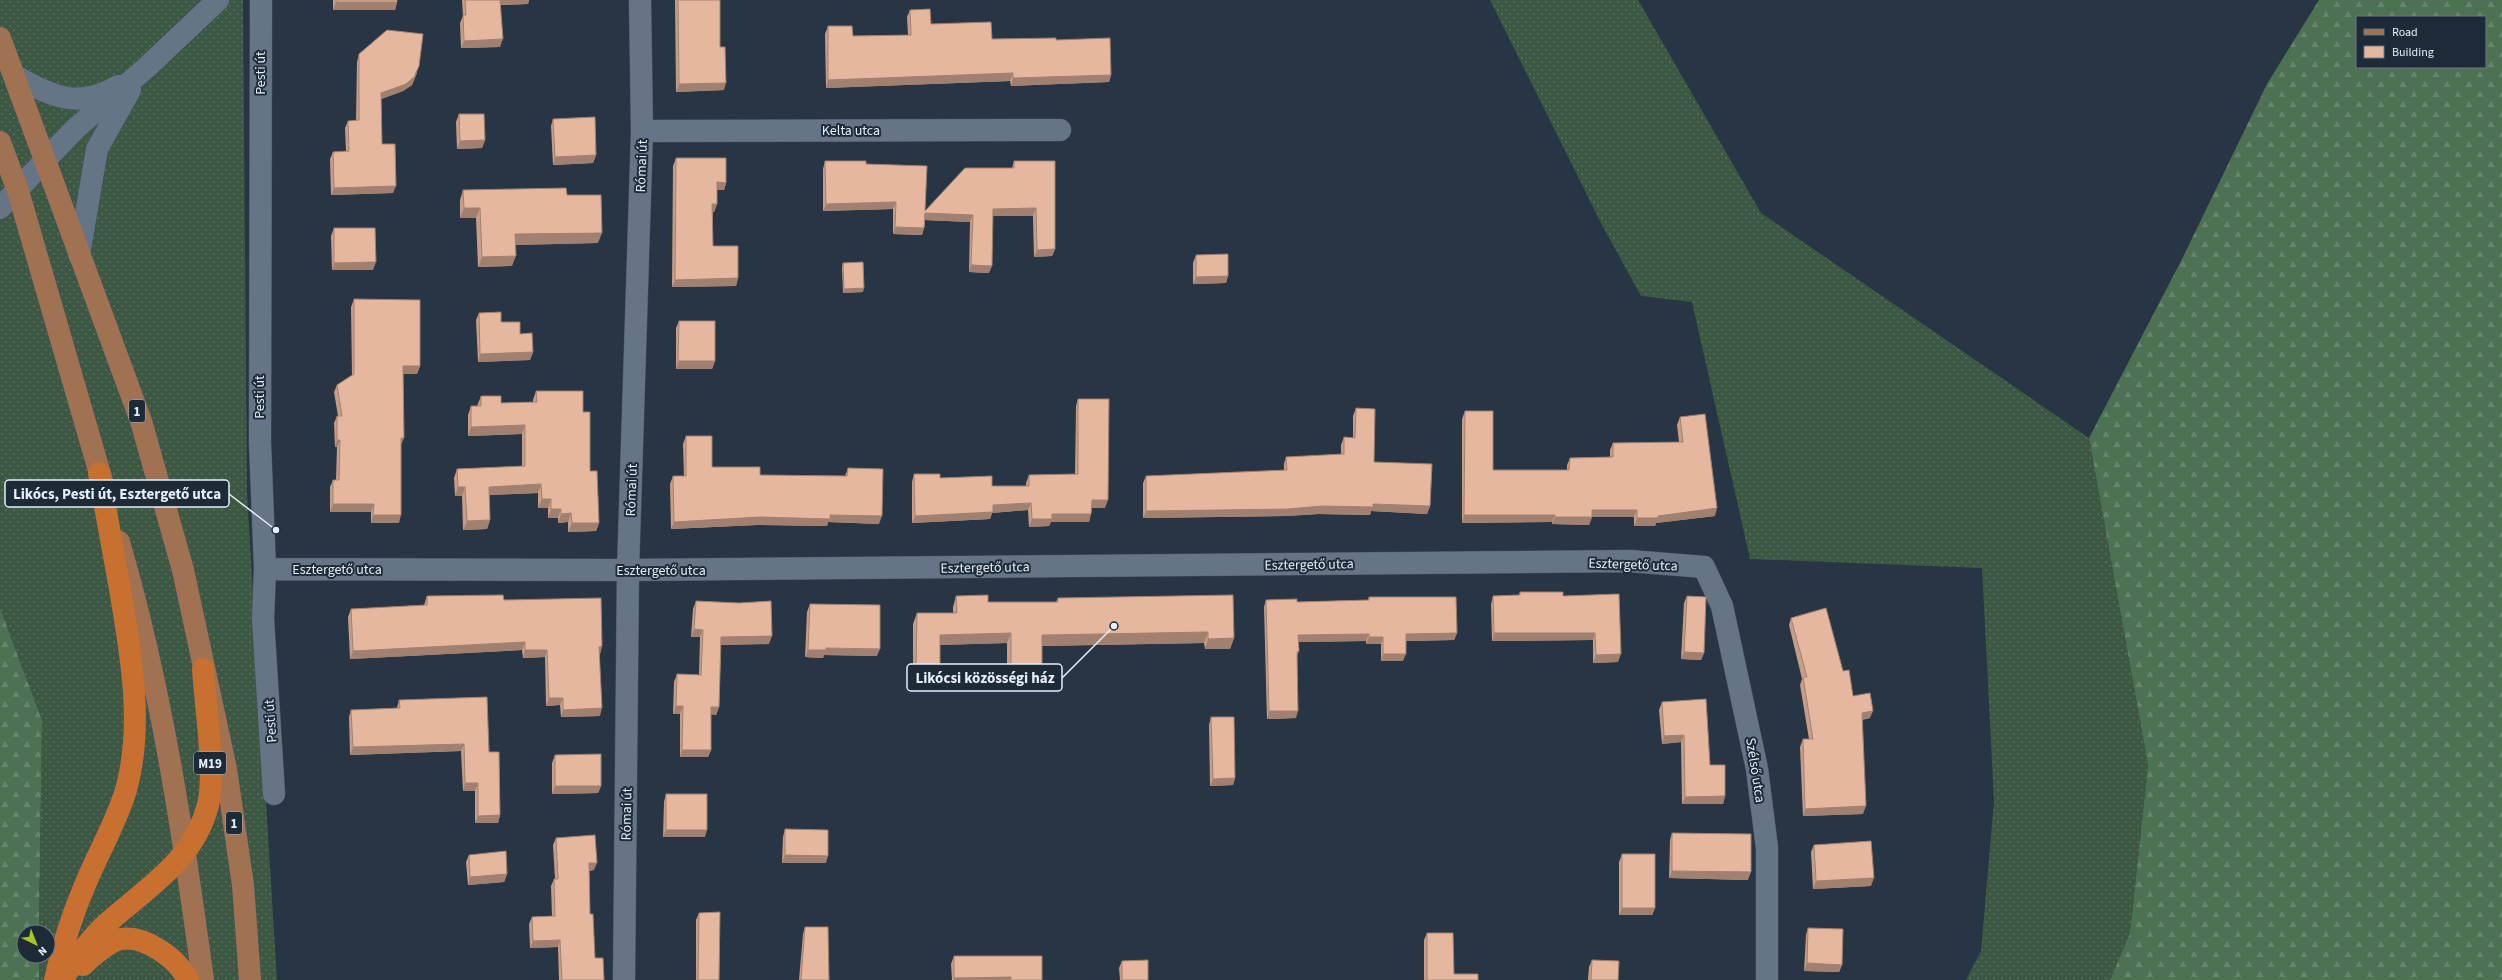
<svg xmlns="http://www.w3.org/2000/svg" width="2502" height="980" font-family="'Source Sans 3',sans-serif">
<defs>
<pattern id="grass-dots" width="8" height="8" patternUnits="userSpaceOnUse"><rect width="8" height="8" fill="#3d5842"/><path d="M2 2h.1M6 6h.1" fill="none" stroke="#59705e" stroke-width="1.8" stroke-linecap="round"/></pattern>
<pattern id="forest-firs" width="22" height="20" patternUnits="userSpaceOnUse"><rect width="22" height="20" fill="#4c7253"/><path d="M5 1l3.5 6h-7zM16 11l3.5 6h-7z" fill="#66866c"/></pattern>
</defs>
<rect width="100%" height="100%" fill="#273544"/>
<path fill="url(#grass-dots)" d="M0 0H243L247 494 277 980H39V956H48V932H39L42 720 0 608Z
M1490 0H1638L1761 213 2089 438 2148 765 2130 933 2110 980H1966L1981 951 1994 801 1982 568 1750 559 1692 302 1641 296 1602 225Z"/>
<path fill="url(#forest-firs)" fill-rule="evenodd" d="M2319 0H2502V980H2110L2130 933 2148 765 2089 438 2182 259 2267 84ZM2357 17H2485V67H2357Z
M0 608 42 720 39 932H24V956H39V980H0Z"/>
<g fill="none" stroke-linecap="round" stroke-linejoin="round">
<g stroke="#475360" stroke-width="23">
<path id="minor" d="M261 0 260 443 265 569 263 619 274 794
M15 76C52 96 78 110 118 86
M642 131 1060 130
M0 208 75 129 146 68 218 0
M79 255 97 149 130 90
M265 569 628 570 1630 561 1704 567 1722 606 1757 769 1767 848V980
M624 980 628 570 642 131 640 0"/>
</g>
<g stroke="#475360" stroke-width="23">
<path id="major" d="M0 38 141 421 183 570 226 769 243 885 250 980
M0 142 18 191 105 491
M119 542C161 685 183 832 203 980"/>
</g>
<g stroke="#475360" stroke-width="23">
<path id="highway" d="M83 965C90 958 111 940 121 939 145 935 178 959 188 980
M55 980C62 947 72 915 85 885 98 853 116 823 126 790 144 725 131 655 120 589 113 551 106 512 99 473
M62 980C75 960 88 941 105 925 145 889 194 861 208 805 216 773 205 704 203 669"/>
</g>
<use href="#minor" stroke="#657586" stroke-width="22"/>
<use href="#major" stroke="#a07252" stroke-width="22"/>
<use href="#highway" stroke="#c7702f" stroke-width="22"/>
</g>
<path fill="#c69d89" d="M333 0H397V2L395 10H333Z
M462 0H529L528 4 501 5 500 47 461 48 460 23 463 16Z
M675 0H720V47L724 90 676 92Z
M910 10 931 24 992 39 1056 40 1111 75 1109 82 1011 86 1010 81 826 88 825 34 828 26 853 36 908 35 907 17Z
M359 54 417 73 412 85 403 91 381 99 382 144 393 193 331 195 330 159 333 152 346 151 345 128 348 121H356L357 62Z
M459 114 485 140 482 148 457 149 456 122Z
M553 119 596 155 593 163 553 165 551 126Z
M676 158 726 183 724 190H717V204L714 212H713V246L738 278 736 286 672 287 673 166Z
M825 161 866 164 925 211 1012 168 1014 161 1055 249 1052 256 1034 257 1033 216H993L989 273 969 272 970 222 925 220 924 228 922 235 893 234V209L823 211V169Z
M463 190 567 195 598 243 515 245 512 266 478 267 476 218H460V200Z
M334 228 373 270H332L331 236Z
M1196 255 1228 276 1226 283 1193 284V263Z
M843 263 863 292 843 293 842 267Z
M354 299 420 366 417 374H403L401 445 399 523H371V512H330V487L333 480H336L337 447H335L334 423 337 416H338L334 392 337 385 352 375 351 307Z
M479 313 501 322 520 334 533 352 530 360 478 362 476 320Z
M679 321 715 361 712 369H676V328Z
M536 391 583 412 590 471 599 523 596 531 568 532V522L558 523V518H548V508H538V493L489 495 490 520 487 529 463 530 462 496H455L454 478 457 469 522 466V434L468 436V415L471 406H477L481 396 501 403 533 402V400Z
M1078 399 1105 508H1092L1089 522H1051L1049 526 1029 527 1028 510 992 513 990 519 912 523V482L914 474 992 486H1026V483L1029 475 1075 474 1076 406Z
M1356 408 1374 462 1430 506 1427 514 1371 511 1370 515 1319 514 1286 516 1143 518V483L1146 476 1284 470V464L1286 457 1341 454V445L1344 437 1353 438V416Z
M1465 411 1493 470H1567V465L1570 458 1610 457V450L1613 443 1679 442 1677 425 1680 417 1715 516 1656 523 1655 526H1634V517H1592L1589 525 1552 524V522L1462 523V419Z
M686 436 712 467 760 475 845 476 848 468 879 524 828 522 827 526 757 525 671 529 670 484 673 476H684L683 444Z
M1520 592 1563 596 1619 594 1618 662 1593 663V640L1492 641 1491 604 1493 596 1519 595Z
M427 596 504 600 602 646 600 654V716L561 717 560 705 546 706 545 657 523 658 522 650 350 659 348 617 351 609 424 605Z
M956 596 988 602H1056L1058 598 1234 638 1230 649H1205L1204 643 1042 646V671L1039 681H1007V643L940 645 937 677H913V624L917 613H953V607Z
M1687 596 1704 653 1701 660 1681 659 1684 603Z
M1369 597 1457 633 1454 640 1406 641 1403 661H1381V644H1366V641L1298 642 1299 651 1297 656 1296 718 1267 719 1264 607 1266 600 1297 602 1368 600Z
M696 601 769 644 721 645 719 707 716 715 711 714V750L708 757H680V714H673L674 682 677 674 699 675 700 637H691L693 609Z
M810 604 877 656 824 655 823 658 805 657 807 612Z
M1791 618 1843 671 1853 696 1870 718 1862 720 1863 814 1803 816 1800 747 1803 739H1809L1800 685 1802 679 1789 625Z
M399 700 489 752 500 815 498 823H475V791H463L461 751 350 755 349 717 351 710 397 708Z
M1662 702 1710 765 1725 796 1723 804H1682L1681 742 1662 744 1659 710Z
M1211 717 1235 778 1233 785 1210 786 1209 725Z
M555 755 601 786 598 793 552 794V763Z
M666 794 705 837H663L664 802Z
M785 829 826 863H782L783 837Z
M1672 833 1748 880 1669 878 1670 840Z
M556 838 594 870 589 871 590 914 595 958 604 980H559L558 947 530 948 529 924 532 917 552 916 551 886 554 879H555L553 845Z
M1814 845 1871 886 1813 889 1811 852Z
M1622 854 1655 908 1652 915H1619V862Z
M469 855 507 874 504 882 468 885 466 862Z
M699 913 719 980H696V920Z
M805 927 829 980H799L803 934Z
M1808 928 1842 965 1839 972 1804 971 1806 935Z
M1427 933 1454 974 1478 980H1424V940Z
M954 956 1042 980H952L951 964Z
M1592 960 1618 980H1588L1589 967Z
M1122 961 1148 980H1120L1119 968Z"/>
<path fill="#a1806f" d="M499 0H529L528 4 498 5Z
M336 2H397L395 10H333Z
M503 39 500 47 461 48 464 41Z
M419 66 412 85 403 91 379 100 381 93Z
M1013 73 1010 81 826 88 828 80Z
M1111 75 1109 82 1011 86 1013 78Z
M726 83 724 90 676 92 679 84Z
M485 140 482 148 457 149 460 141Z
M596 155 593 163 553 165 555 157Z
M717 182 726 183 724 190H714Z
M396 186 393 193 331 195 334 188Z
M896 202 893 209 823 211 826 204Z
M712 204H717L714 212H710Z
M464 208H480L476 218H460Z
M1036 208 1033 216H990L993 209Z
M925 213 973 215 970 222 922 220Z
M895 227 924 228 922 235 893 234Z
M602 233 598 243 511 245 515 234Z
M1055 249 1052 256 1034 257 1037 250Z
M516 256 512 266 478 267 482 257Z
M376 262 373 270H332L334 263Z
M971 265 992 266 989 273 969 272Z
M1228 276 1226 283 1193 284 1196 277Z
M738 278 736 286 672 287 675 280Z
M864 288 863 292 843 293 844 289Z
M533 352 530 360 478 362 480 354Z
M678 361H715L712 369H676Z
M403 366H420L417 374H400Z
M525 425 522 434 468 436 471 427Z
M401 438H404L401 445Z
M337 440H340L337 447H335Z
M541 484 538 493 486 495 489 487Z
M458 487H465L462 496H455Z
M542 499H551L548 508H538Z
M1092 500H1108L1105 508H1089Z
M1031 503 1028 510 992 513 990 519 912 523 915 516 993 505Z
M333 504H374L371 512H330Z
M1373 504 1430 506 1427 514 1371 511 1370 515 1319 514 1286 516 1143 518 1146 511 1322 506Z
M1717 508 1715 516 1656 523 1655 526H1634L1637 518Z
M551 509H561L558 518H548Z
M1592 510H1637L1634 517H1592L1589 525 1552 524 1555 517Z
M571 513 568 522 558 523 561 514Z
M1052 514H1091L1089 522H1051L1049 526 1029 527 1032 519Z
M373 515H401L399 523H371Z
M830 515 882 516 879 524 828 522 827 526 757 525 671 529 674 522 760 517Z
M1464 515H1555L1552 522 1462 523Z
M490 520 487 529 463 530 467 521Z
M572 523H599L596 531 568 532Z
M694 629 703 630 700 637H691Z
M1208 632 1204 643 1039 646 1042 635Z
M1011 633 1007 643 936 645 940 635Z
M1457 633 1454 640 1403 641 1406 634Z
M1494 633H1595L1593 640 1492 641Z
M1369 634 1366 641 1295 642 1298 635Z
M772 636 769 644 718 645 721 637Z
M1369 637H1383L1381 644H1366Z
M1234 638 1230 649H1205L1208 639Z
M525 642 522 650 350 659 353 651Z
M602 646 600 654 599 647Z
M826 648 880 649 877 656 824 655 823 658 805 657 808 650Z
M525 650H547L545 657 523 658Z
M1684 652 1704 653 1701 660 1681 659Z
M1383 654H1406L1403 661H1381Z
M1621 654 1618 662 1593 663 1596 655Z
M940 666 937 677H913L916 667Z
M1011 671H1042L1039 681H1007Z
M549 698H563L560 705 546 706Z
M676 706H683L680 714H673Z
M711 707H719L716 715 709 714Z
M602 708 600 716 561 717 563 710Z
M1269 711H1298L1296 718 1267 719Z
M1873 711 1870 718 1859 720 1862 713Z
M1684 735 1681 742 1662 744 1664 736Z
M464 744 461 751 350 755 353 747Z
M682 750H711L708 757H680Z
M1235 778 1233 785 1210 786 1213 779Z
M465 783H478L475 791H463Z
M555 786H601L598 793 552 794Z
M1725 796 1723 804H1682L1685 797Z
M1866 806 1863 814 1803 816 1805 809Z
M500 815 498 823H475L478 816Z
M666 830H707L705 837H663Z
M785 855 828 856 826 863H782Z
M589 863H597L594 870 586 871Z
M1672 871 1751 872 1748 880 1669 878Z
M507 874 504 882 468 885 470 877Z
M1874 878 1871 886 1813 889 1816 881Z
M1622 908H1655L1652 915H1619Z
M560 940 558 947 530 948 533 941Z
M1807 963 1842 965 1839 972 1804 971Z
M1011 977 1010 980H954V978Z"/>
<path fill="#e6b79f" stroke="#a1806f" d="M336 0H397V2H336Z
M465 0H500L503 39 464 41 463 15H466Z
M678 0H720V47H725L726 83 679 84Z
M930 9 931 24 991 22 992 39 1056 38V40L1110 38 1111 75 1013 78V73L828 80V26H852L853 36 911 35 910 10Z
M387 30 423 34 419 66 414 77 406 84 381 93 382 144H395L396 186 334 188 333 152 349 151 348 121 359 120V54Z
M459 114H484L485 140 460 141Z
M595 117 596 155 555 157 553 119Z
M676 158H726V183L717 182V204H712L713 246H738V278L675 280Z
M825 161H866V164L927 166 925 211 965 168H1014V161H1055V249L1037 250 1036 208 993 209 992 266 971 265 973 215 925 213 924 228 895 227 896 202 826 204Z
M566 188 567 195H601L602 233 515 234 516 256 482 257 480 208H464L463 190Z
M334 228H375L376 262 334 263Z
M1228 254V276L1196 277V255Z
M863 262 864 288 844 289 843 263Z
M354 299 420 300V366H403L404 438H401V515H373L374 504H333V480H339L340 440H337V416H342L337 385 354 374Z
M501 312V322H520V334L532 333 533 352 480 354 479 313Z
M679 321H715V361H678Z
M536 391H583V412H590V471H597L599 523H572L571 513 561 514V509H551V499H542L541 484 489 487 490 520 467 521 465 487H458L457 469 525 466V425L471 427V406H481V396H501V403L537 402Z
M1078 399H1109L1108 500H1092L1091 514H1052V519H1032L1031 503 993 505V512L915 516 914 474H940V478L992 476V486H1029V475L1078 474Z
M1356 408 1375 409 1374 462 1432 464 1430 506 1373 504V507L1322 506 1288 509 1146 511V476L1287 470 1286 457 1344 454V437L1355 438Z
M1465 411H1493V470H1569L1570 458 1613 457V443L1683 442 1680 417 1705 414 1717 508 1658 516V518H1637V510H1592V517H1555V515H1464Z
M686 436H712V467H760V475L847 476 848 468 883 469 882 516 830 515V519L760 517 674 522 673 476H686Z
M1520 592H1563V596L1619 594 1621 654 1596 655 1595 633H1494L1493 596 1520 595Z
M503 595 504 600 601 598 602 646 599 647 602 708 563 710V698H549L547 650H525V642L353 651 351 609 427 605V596Z
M988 595V602H1058V598L1233 595 1234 638 1208 639V632L1042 635V671H1011V633L940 635V666L916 667 917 613H957L956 596Z
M1687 596 1706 597 1704 653 1684 652Z
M1369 597H1456L1457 633 1406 634V654H1383V637H1369V634L1298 635 1299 651 1297 652 1298 711H1269L1266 600 1297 599V602L1369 600Z
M696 601 739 603 771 601 772 636 721 637 719 707H711V750H682L683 706H676L677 674 701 675 703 630 694 629Z
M810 604 880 605V649L826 648V650H808Z
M1826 608 1843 671 1849 670 1853 696 1870 693 1873 711 1862 713 1866 806 1805 809 1803 739H1813L1803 677H1807L1791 618Z
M487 697 489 752H499L500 815 478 816V783H465L464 744 353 747 351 710 400 708 399 700Z
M1706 699 1710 765H1725V796L1685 797 1684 735 1664 736 1662 702Z
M1211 717H1234L1235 778 1213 779Z
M601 754V786H555V755Z
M666 794H707V830H666Z
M785 829 828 830V856L785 855Z
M1672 833 1751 834V872L1672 871Z
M595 835 597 863H589L590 914H593L595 958H603L604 980H562L560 940 533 941 532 917 555 916 554 879H558L556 838Z
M1871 841 1874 878 1816 881 1814 845Z
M506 851 507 874 470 877 469 855Z
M1622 854H1655V908H1622Z
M720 912 719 980H698L699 913Z
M805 927H828L829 980H801Z
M1808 928 1843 929 1842 965 1807 963Z
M1427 933H1453L1454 974H1478V980H1427Z
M954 956H1042V980H1011V977L954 978Z
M1148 960V980H1122V961Z
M1592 960 1619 961 1618 980H1591Z"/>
<g text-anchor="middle" stroke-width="4" stroke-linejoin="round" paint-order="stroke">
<g fill="#1d2b39" stroke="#aab4bf" stroke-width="1">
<rect x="129" y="400" width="16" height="22" rx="3"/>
<rect x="194" y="752" width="32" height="22" rx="3"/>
<rect x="226" y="812" width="16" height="22" rx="3"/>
</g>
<g font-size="13" font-weight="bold" fill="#e6eff9">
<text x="137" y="416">1</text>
<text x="210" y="768">M19</text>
<text x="234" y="828">1</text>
</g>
<g font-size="14" fill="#e6eff9" stroke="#1d2b39">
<text transform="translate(260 73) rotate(-90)" y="5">Pesti út</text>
<text x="851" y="135">Kelta utca</text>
<text transform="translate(641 166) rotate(-88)" y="5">Római út</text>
<text transform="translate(259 397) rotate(-90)" y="5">Pesti út</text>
<text transform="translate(631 490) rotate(-88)" y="5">Római út</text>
<text transform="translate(1309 564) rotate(-1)" y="5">Esztergető utca</text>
<text transform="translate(1633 564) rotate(2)" y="5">Esztergető utca</text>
<text transform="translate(985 567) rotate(-1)" y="5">Esztergető utca</text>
<text x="337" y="574">Esztergető utca</text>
<text x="661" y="575">Esztergető utca</text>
<text transform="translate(270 721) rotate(-94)" y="5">Pesti út</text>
<text transform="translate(1756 770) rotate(81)" y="5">Szélső utca</text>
<text transform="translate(626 814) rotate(-89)" y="5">Római út</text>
</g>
</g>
<path fill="none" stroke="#e6eff9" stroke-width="1.5" d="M276 530L229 494M1114 626L1062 678"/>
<g fill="#e6eff9" stroke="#1d2b39" stroke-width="1.5">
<circle cx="276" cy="530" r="4"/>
<circle cx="1114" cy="626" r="4"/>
</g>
<g fill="#1d2b39" stroke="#e6eff9" stroke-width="1.5">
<rect x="5" y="480" width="224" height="27" rx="4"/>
<rect x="907" y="664" width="155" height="27" rx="4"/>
</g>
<g font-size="15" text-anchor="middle" font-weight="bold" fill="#e6eff9">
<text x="117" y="499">Likócs, Pesti út, Esztergető utca</text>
<text x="985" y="683">Likócsi közösségi ház</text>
</g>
<rect x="2356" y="16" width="130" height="52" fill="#1d2b39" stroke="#6d7986"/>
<rect x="2364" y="29" width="20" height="6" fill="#a07252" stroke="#6d7986"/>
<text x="2392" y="36" font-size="12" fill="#e6eff9">Road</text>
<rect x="2364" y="46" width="20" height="12" fill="#e6b79f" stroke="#6d7986"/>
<text x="2392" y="56" font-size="12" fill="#e6eff9">Building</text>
<g transform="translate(36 944) rotate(137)"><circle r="19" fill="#1d2b39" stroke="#6d7986"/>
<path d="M0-3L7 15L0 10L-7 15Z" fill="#a6c822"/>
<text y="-6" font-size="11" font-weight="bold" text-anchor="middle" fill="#e6eff9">N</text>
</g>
</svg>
